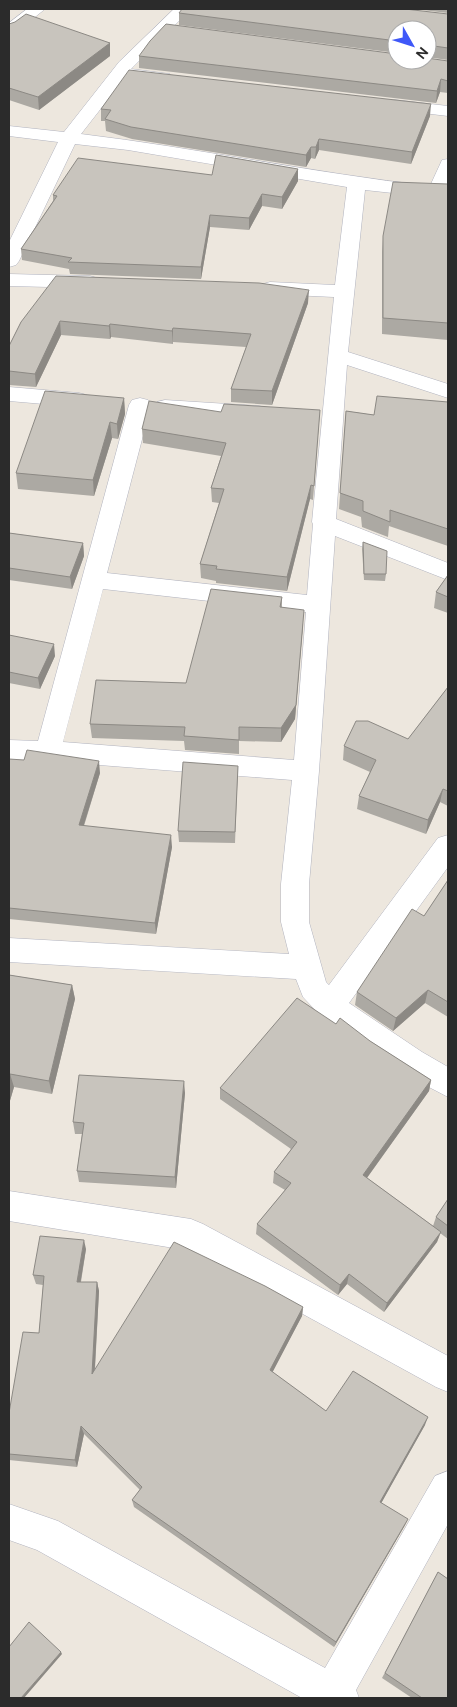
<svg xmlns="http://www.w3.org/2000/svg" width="457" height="1707" font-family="'DM Sans',sans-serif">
<rect width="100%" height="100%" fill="#ede7de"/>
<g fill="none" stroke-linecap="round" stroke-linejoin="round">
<g stroke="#b1b3bf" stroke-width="1">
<path id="minor" d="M27 9H45L15 33 9 35V23Z
M174 9H191L131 69 170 74 172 78 170 82 164 83 124 79 81 134C198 148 313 173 430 186L442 160 448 159V199L365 190 348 352 448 384V398L347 365 336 519 448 563V580L335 536 319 771 309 884V922L326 982 329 985 438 838 448 835V867L349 1003 422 1052 448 1067V1097L400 1072 320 1015 303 997 296 979 9 962V938L289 954 281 922V884L292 780 48 761 9 760V740L38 741 129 405 132 400 140 398 148 400 151 405 107 573 307 595 313 524 312 522 334 297 270 294 263 292 260 288 263 284 270 282 335 285 347 187 128 150 75 144 19 261 16 265 9 267V242L58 142 9 136V126L64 132 119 62ZM103 589 306 612 294 760 63 742Z
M395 100 448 106V116L389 109 386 105 389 101Z
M9 274 90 276 97 278 100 282 97 286 90 288 9 286Z
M9 387 79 393 87 395 90 400 87 405 79 407 9 401Z
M165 400 259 406 267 408 270 413 267 418 259 420 157 412 154 407 157 402Z
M9 1191 191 1219 203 1224 448 1356V1392L436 1387 186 1250 9 1221Z
M448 1471V1524L356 1690 359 1698H302L37 1550 9 1540V1504L58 1521 325 1668 435 1476Z"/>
</g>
<use href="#minor" fill="#fff" fill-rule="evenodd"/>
</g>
<path fill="#aca9a3" d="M414 9H448V13Z
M179 13 448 14V60L427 57V30H397V53L179 25Z
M9 24 110 43V56L39 110 9 100Z
M139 56 448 61V93L440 92 436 103 139 68Z
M101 109 430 116 411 164 319 150 315 159 311 158 306 167 132 139 106 131 105 121H101Z
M298 169V181L282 209 262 206 249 230 210 227 201 279 70 274 69 269 22 260 21 249 53 201V195L212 175Z
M448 184V340L382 334V252L383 236Z
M308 303 272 405 231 402V389L246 347 173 342V344L111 337 110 339 61 335 36 387 9 385V346L21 322Z
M124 398 125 414 118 439 112 438 94 496 18 489 16 473Z
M448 402V546L389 526 388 537 362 527 361 517 339 509 346 411 374 415Z
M320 410 313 500 310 499 287 591 216 583V581L201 578 200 564 219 503 212 502 211 488 221 456 143 443 142 429 221 412Z
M9 533 83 543 84 556 72 589 9 580Z
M363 542 386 574 385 581 364 580 362 549Z
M448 575V613L434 608 436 592Z
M282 597V607L303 624 295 719 281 742 239 741V754L185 750 184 741 92 738 90 724 186 683Z
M9 635 55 656 40 689 9 683Z
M448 687V806L440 802 426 834 357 809 359 796 370 772 343 760 344 746 408 739Z
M9 759 100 773 84 826 172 847 156 934 9 919Z
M238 766 235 843 179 842 178 831Z
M448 880V1017L425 1003 393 1031 355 1005 357 992 424 916Z
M9 975 72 985 75 999 52 1094 14 1087 9 1104Z
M336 1024 370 1041 431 1080 429 1091 367 1178 433 1226 436 1217 448 1199V1239L440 1233 437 1242 384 1312 347 1284 338 1295 256 1234 257 1224 285 1190 273 1183 274 1172 291 1149 220 1099V1088Z
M185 1093 176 1188 79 1182 77 1171 82 1134H75L73 1122Z
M86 1249 81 1282H97L99 1291 95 1370 303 1307 302 1316 272 1372 326 1411 425 1425 381 1503 405 1525 334 1647 134 1507 132 1500 140 1490 84 1434 77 1467 9 1460V1413L39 1333 43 1285 36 1284 33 1275Z
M438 1572 448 1579V1578V1698H412L382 1678Z"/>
<path fill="#8c8984" d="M110 43V56L39 110 38 97Z
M441 79 440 92 436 103 437 91Z
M431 104 430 116 411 164 412 152Z
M319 139V150L315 159 316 147Z
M311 147V158L306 167V155Z
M298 169V181L282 209V197Z
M262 194V206L249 230V218Z
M210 215V227L201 279V267Z
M309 290 308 303 272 405V391Z
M60 321 61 335 36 387 35 374Z
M110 324 111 337 110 339 109 326Z
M173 328V344L172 331Z
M124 398 125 414 118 439 117 424Z
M110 422 112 438 94 496 93 480Z
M311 485 310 499 287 591V577Z
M83 543 84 556 72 589 70 577Z
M303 624 295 719 281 742V728Z
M54 644 55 656 40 689 38 678Z
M99 761 100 773 80 837 79 825Z
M443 789 440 802 426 834 428 820Z
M171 835 172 847 156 934 155 923Z
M72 985 75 999 52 1094 49 1081Z
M428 990 425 1003 393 1031 396 1018Z
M10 1074 14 1087 9 1104V1080Z
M431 1080 429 1091 361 1186 363 1175Z
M184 1081 185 1093 176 1188 175 1177Z
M441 1232 437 1242 384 1312 387 1303Z
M84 1240 86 1249 79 1291 77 1282Z
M349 1274 347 1284 338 1295 340 1285Z
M97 1282 99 1291 94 1382 92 1374Z
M303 1307 302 1316 269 1379 270 1370Z
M428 1417 425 1425 378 1509 380 1502Z
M81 1426 84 1434 77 1467 75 1460Z
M408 1519 405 1525 334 1647 336 1642Z
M61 1652 62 1654 24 1698H21Z"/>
<path fill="#c8c4bd" stroke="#8c8984" d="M182 9H405L448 14V48L427 45V30H397V41L179 13Z
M26 14 110 43 38 97 9 88V24L15 22Z
M166 24 397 54V60H427V58L448 61V81L441 79 437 91 139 56 150 41Z
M129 70 431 104 412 152 319 139 316 147H311L306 155 131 127 105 119 111 110 101 109Z
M216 155 298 169 282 197 262 194 249 218 210 215 201 267 68 262 72 258 21 249 57 196 53 195 78 158 212 175Z
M393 182 448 184V323L383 318V236Z
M56 276 259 283 309 290 272 391 231 389 251 334 173 328 172 331 110 324 109 326 60 321 35 374 9 371V346L21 322Z
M45 391 124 398 117 424 110 422 93 480 16 473Z
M377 396 448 402V529L390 510V522L363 511V501L340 493 346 411 374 415Z
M149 401 221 412 224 404 320 410 314 486 311 485 287 577 216 569 217 566 200 564 224 489 211 488 226 443 142 429Z
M9 533 83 543 70 577 9 568Z
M363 542 387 551 386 574H364Z
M448 575V597L436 592Z
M211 589 282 597 280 607 304 610 296 705 281 728 239 727V740L184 736 185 727 90 724 96 680 186 683Z
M9 635 54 644 38 678 9 672Z
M448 687V791L443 789 428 820 359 796 376 760 344 746 356 721H368L408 739Z
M27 750 99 761 79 825 171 835 155 923 9 908V759L24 760Z
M183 762 238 766 235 832 178 831Z
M448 880V1002L428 990 396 1018 357 992 412 909 424 916Z
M9 975 72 985 49 1081 10 1074 9 1080Z
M297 998 336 1024 340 1018 370 1041 431 1080 363 1175 441 1232 387 1303 349 1274 340 1285 257 1224 291 1183 274 1172 297 1142 220 1088Z
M79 1075 184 1081 175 1177 77 1171 84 1123 73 1122Z
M448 1199V1226L436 1217Z
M40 1236 84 1240 77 1282H97L92 1374 174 1242 265 1286 303 1307 270 1370 326 1411 353 1371 428 1417 380 1502 408 1519 336 1642 132 1500 142 1487 81 1426 75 1460 9 1454V1413L23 1332 39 1333 44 1276 33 1275Z
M438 1572 448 1579V1698H422L385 1673Z
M29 1622 61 1652 21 1698H9V1647Z"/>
<rect width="457" height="1707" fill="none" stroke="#2b2b2b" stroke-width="20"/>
<g transform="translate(412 45) rotate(129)"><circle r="24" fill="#ffffff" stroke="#aaaaaa"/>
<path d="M0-4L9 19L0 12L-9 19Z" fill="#3f58f8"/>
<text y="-8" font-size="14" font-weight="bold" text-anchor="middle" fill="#2b2b2b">N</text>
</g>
</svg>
